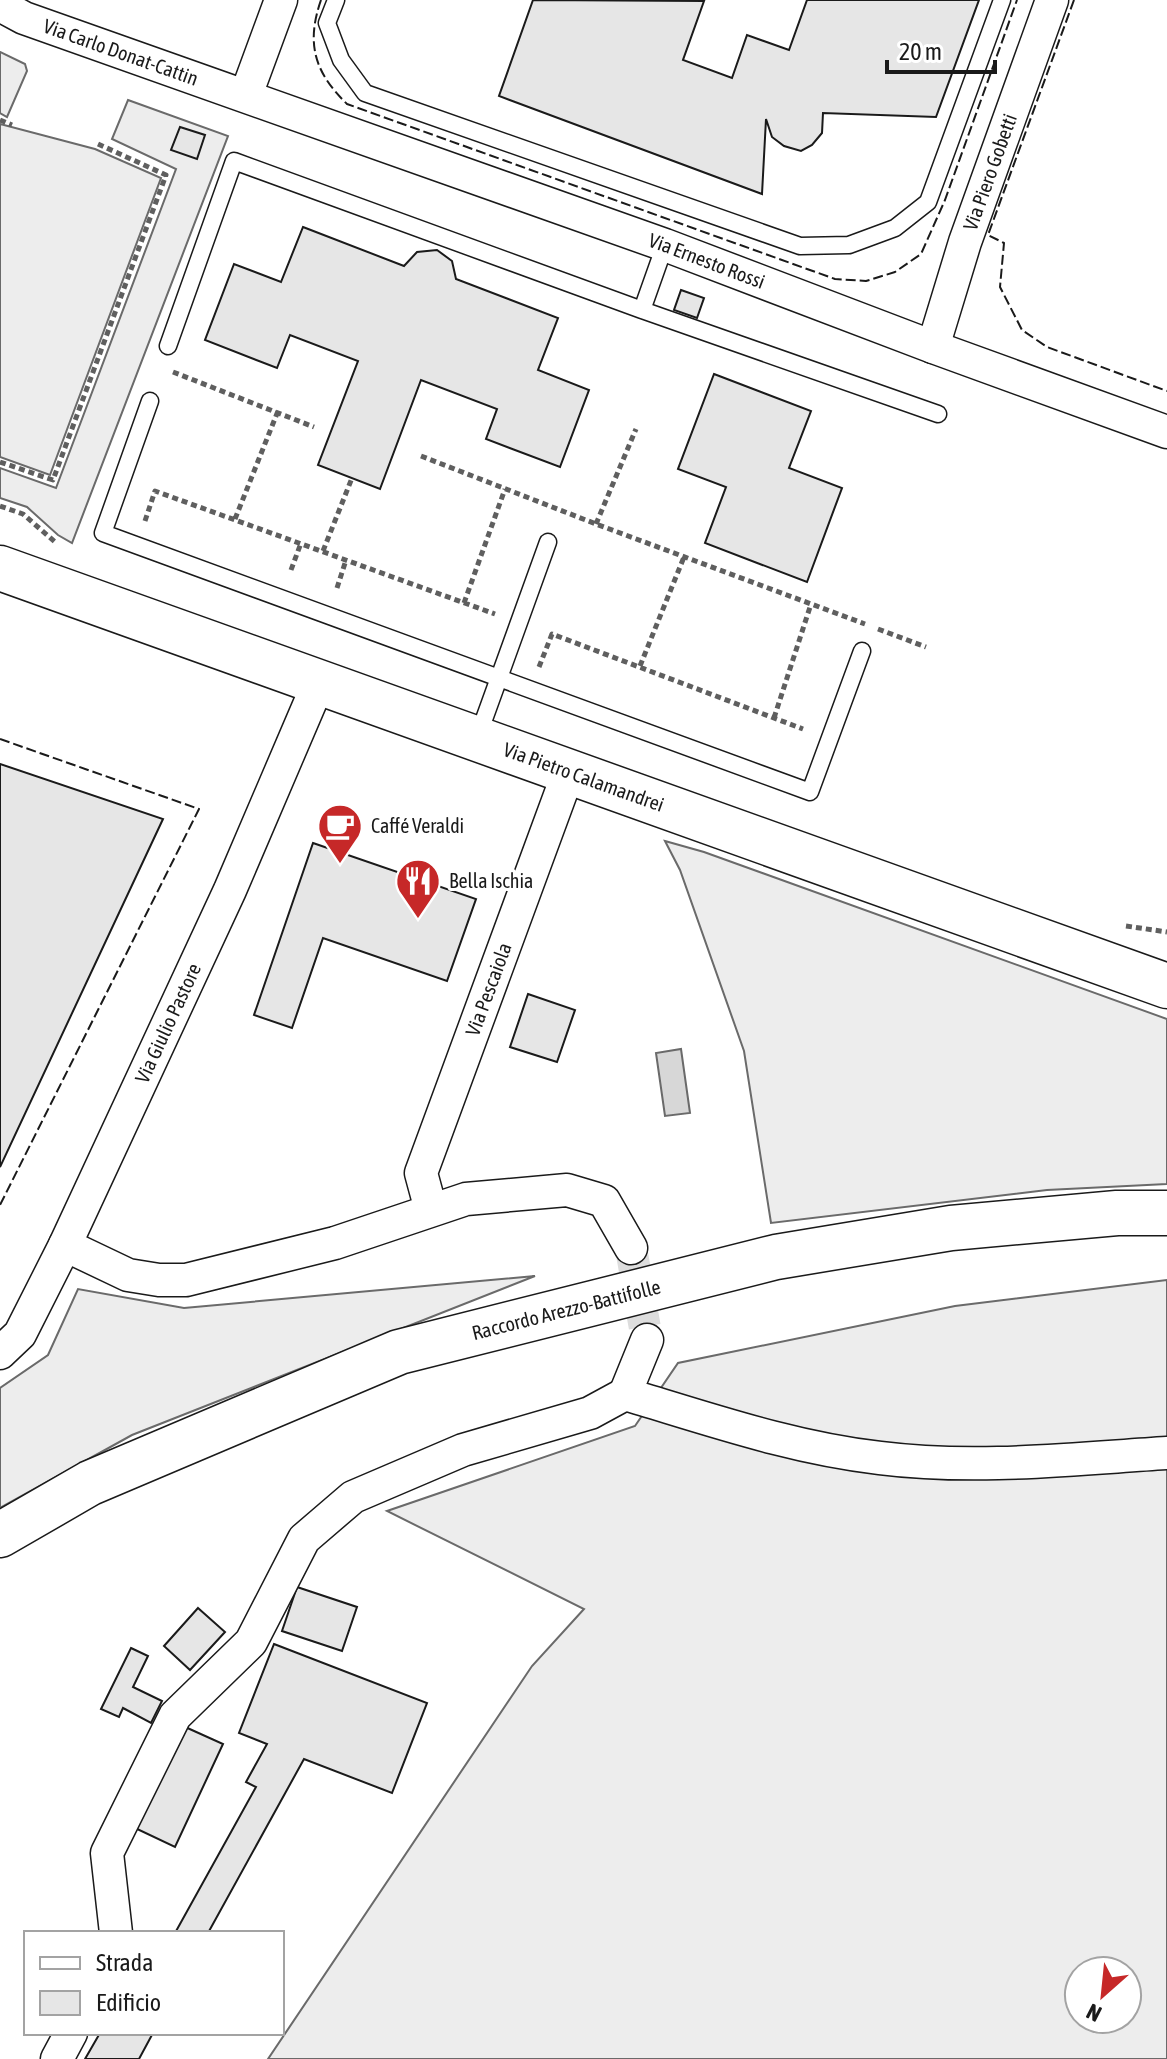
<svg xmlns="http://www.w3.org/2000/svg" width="1167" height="2059" font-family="'Asap Condensed',sans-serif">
<rect width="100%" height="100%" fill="#fff"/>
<path fill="#ededed" stroke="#6a6a6a" stroke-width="2" fill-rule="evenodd" d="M0 52 25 64 27 71 7 117 0 113Z
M128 100 228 136 72 543 58 535 27 507 0 498V468L56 488 176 169 112 139Z
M0 124 95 149 161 178 50 475 0 457Z
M665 841 704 852 1167 1019V1184L1047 1190 771 1223 744 1051 680 870Z
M535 1276 132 1435 0 1508V1388L48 1355 78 1289 184 1308Z
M1167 1280V2059H268L532 1666 584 1609 387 1511 635 1426 678 1363 955 1306ZM1079 1971H1127V2019H1079Z"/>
<path fill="#d7d7d7" stroke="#6a6a6a" stroke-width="2" d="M681 1049 690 1113 665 1116 656 1053Z"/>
<path fill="#e6e6e6" stroke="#1a1a1a" stroke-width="2" d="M533 0 704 1 683 60 732 78 747 35 789 50 807 0H979L936 117 823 113 822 133 812 145 801 151 784 146 772 137 766 119 762 194 499 96Z
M180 127 205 135 197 159 171 150Z
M303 227 404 266 417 252 437 250 452 261 456 279 558 318 538 370 589 390 560 467 486 439 497 409 421 380 380 489 318 465 358 361 290 335 277 368 205 340 234 264 281 282Z
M681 290 704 298 697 318 674 310Z
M714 374 811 411 789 468 842 488 807 582 705 543 726 487 678 469Z
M0 764 163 819 0 1167Z
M313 843 476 899 447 981 323 938 292 1028 254 1015Z
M528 994 575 1010 557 1062 510 1047Z
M297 1587 357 1607 342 1651 282 1631Z
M198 1608 225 1632 190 1670 164 1646Z
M274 1644 427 1703 392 1793 304 1759 208 1933H175L256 1787 246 1782 267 1744 239 1733Z
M131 1648 148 1656 133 1687 162 1701 151 1723 123 1708 119 1717 101 1709Z
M183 1726 223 1744 175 1847 135 1828Z
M100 2033H153L139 2059H85Z"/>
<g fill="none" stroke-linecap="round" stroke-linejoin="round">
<path stroke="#ddd" stroke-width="32" stroke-dasharray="32 16" stroke-linecap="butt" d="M631 1248 647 1340"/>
<g stroke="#1a1a1a" stroke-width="19">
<path id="lane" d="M336 0 327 23 341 60 365 93 800 246 849 245 895 228 928 202 1002 0
M642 310 938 414
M168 346 234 161 642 310 665 245
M150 401 103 533 810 792 862 651
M478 736 548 542"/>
</g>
<g stroke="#1a1a1a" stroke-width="35">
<g id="street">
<path id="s1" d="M0 5 24 18 665 245 933 347 1167 432"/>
<path d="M246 95 281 0"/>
<path id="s2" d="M933 347 965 242 1052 0"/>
<path id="s3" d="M431 1210 421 1173 569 771"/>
<path d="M65 1245 128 1275 159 1280H186L335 1243 466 1199 567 1190 604 1201 631 1248"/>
<path d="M647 1340 625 1394C709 1419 792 1448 880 1458 975 1470 1072 1459 1167 1453"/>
<path id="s4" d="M0 1353 20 1334 65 1245 230 890 319 682"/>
<path d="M116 1933 107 1853 175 1716 251 1642 304 1539 353 1497 463 1450 590 1413 625 1394"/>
<path d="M57 2059 71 2033"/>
</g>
</g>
<g stroke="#1a1a1a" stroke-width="47">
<g id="secondary">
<path id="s5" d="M0 568 1167 986"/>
</g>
</g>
<g stroke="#1a1a1a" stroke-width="47">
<g id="primary">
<path id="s6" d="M0 1535 90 1483 399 1352 776 1257 951 1228 1117 1213H1167"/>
</g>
</g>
<path stroke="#5f5f5f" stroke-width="5" stroke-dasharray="6 4" stroke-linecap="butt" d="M0 120 12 125
M173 372 314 427
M421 456 596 524 865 624
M0 462 53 480 166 175 98 144
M0 506 23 514 55 542
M235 519 278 411
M145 521 155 491 495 614
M596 524 636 429
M323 551 352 478
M291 570 301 543
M337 588 346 560
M464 603 505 489
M878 629 926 647
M640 666 684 557
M539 667 552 634 803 729
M774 718 811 604
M1126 926 1167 932"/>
<use href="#lane" stroke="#fff" stroke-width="16"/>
<use href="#street" stroke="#fff" stroke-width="32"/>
<use href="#secondary" stroke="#fff" stroke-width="44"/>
<use href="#primary" stroke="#fff" stroke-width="44"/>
<path stroke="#1a1a1a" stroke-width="2" stroke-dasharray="10 4" stroke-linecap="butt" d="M321 0C306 43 314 72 347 104L835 279 866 281 895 272 921 254 945 200 1017 0
M1074 0 988 235 1004 243 1000 287 1022 330 1047 347 1167 391
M0 739 199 809 0 1205"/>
</g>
<defs>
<g id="cafe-pin" transform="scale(2.3)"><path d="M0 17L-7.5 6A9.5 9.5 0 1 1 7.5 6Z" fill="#c62828" stroke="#fff"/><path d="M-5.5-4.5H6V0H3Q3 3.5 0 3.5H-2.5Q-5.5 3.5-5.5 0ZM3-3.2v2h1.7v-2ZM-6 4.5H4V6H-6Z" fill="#fff"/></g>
<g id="restaurant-pin" transform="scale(2.3)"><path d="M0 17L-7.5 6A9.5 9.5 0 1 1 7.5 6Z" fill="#c62828" stroke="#fff"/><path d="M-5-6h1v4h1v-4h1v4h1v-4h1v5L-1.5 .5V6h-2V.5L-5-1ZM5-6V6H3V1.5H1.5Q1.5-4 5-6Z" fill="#fff"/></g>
</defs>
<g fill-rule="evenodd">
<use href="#cafe-pin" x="340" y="826"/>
<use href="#restaurant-pin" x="418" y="881"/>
</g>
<g text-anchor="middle" stroke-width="6" stroke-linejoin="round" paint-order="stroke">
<g font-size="20" fill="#1a1a1a" stroke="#fff">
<text dy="7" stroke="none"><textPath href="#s1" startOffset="130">Via Carlo Donat-Cattin</textPath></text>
<text dy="7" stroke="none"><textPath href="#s2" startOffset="184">Via Piero Gobetti</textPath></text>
<text dy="7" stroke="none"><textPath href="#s1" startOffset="752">Via Ernesto Rossi</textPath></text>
<text dy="7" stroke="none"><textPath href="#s5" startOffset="620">Via Pietro Calamandrei</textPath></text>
<text dy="7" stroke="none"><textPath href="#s3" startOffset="234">Via Pescaiola</textPath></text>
<text dy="7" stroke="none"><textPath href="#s4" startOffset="372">Via Giulio Pastore</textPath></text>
<text dy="7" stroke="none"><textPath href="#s6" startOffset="612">Raccordo Arezzo-Battifolle</textPath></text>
</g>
<g font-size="20" fill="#1a1a1a" stroke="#fff" text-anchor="start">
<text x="371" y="833">Caffé Veraldi</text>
<text x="449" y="888">Bella Ischia</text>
</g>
</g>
<rect x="24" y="1931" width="260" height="104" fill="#ffffff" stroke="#a3a3a3" stroke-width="2"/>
<rect x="40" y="1957" width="40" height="12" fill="#ffffff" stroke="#a3a3a3" stroke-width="2"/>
<text x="96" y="1971" font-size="24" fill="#1a1a1a">Strada</text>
<rect x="40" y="1991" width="40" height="24" fill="#e6e6e6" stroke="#a3a3a3" stroke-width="2"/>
<text x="96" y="2011" font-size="24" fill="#1a1a1a">Edificio</text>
<g transform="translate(1103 1995) rotate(207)"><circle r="38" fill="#ffffff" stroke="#a3a3a3" stroke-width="2"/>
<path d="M0-6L14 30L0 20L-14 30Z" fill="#c62828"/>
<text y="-12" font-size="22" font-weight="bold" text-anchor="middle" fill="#1a1a1a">N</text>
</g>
<path d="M887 60v12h108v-12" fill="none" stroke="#1a1a1a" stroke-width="4"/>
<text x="899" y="60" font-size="24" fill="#1a1a1a" stroke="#ffffff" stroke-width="6" paint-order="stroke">20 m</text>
</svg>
